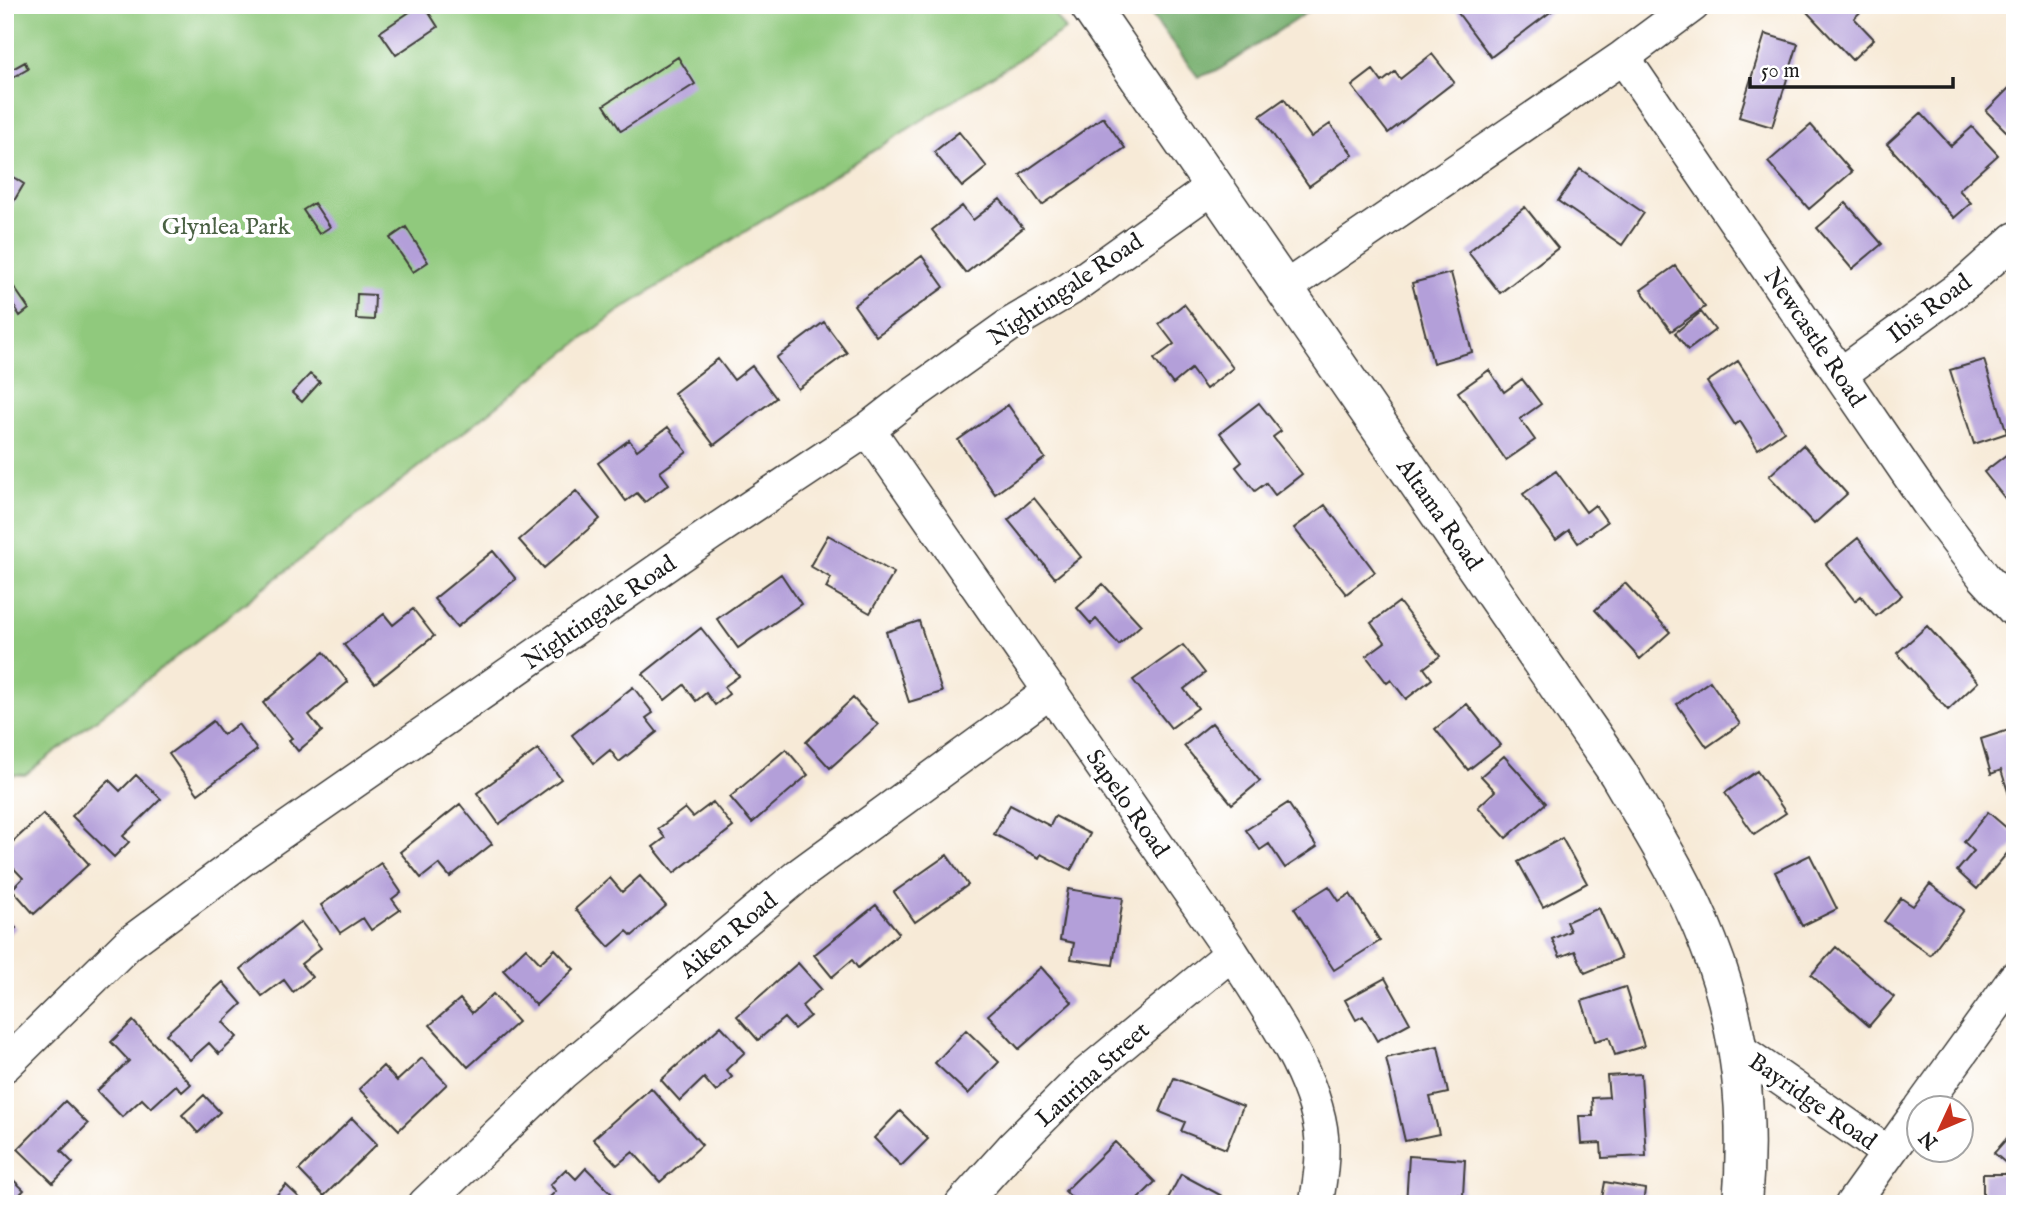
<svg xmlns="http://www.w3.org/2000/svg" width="2020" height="1209" font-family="'IM FELL English',serif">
<rect width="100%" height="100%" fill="#fff"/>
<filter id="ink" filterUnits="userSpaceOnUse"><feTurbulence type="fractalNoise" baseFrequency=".0143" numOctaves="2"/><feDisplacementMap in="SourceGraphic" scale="14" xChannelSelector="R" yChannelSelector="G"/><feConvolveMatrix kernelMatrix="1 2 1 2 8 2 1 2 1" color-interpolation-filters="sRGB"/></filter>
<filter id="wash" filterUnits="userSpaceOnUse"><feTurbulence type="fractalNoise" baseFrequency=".00686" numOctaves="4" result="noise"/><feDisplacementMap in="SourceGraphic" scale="28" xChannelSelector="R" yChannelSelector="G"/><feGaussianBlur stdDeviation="1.57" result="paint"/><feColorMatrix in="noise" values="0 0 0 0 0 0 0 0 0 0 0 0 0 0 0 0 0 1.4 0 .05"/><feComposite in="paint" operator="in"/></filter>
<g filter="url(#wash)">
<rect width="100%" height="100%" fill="#f7ead7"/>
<path fill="#90c97d" stroke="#56724c" stroke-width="2" d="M5 5H1048L1065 30 616 313 25 775 5 774Z"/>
<path fill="#74ad6c" stroke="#486444" stroke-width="2" d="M1144 5H1318L1220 69 1198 77Z"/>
<g id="blocks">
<path fill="#b39fd9" d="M420 5H424L438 27 396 55 380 32Z
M1452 5H1556L1557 7 1491 57Z
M1815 5H1868L1854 18 1874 39 1852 60 1807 12Z
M1765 34 1798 44 1772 127 1739 117Z
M1432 54 1454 82 1388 133 1352 86 1373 70 1382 82 1395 72 1400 79Z
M678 57 695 84 621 131 604 105Z
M25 62 28 69 5 82V73Z
M2015 82V128L2009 134 1986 111Z
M1284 99 1311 137 1330 124 1353 155 1309 186 1260 116Z
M1921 113 1951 146 1972 127 1998 155 1959 190 1971 203 1954 218 1887 144Z
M1103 117 1125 148 1042 205 1020 175Z
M1811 125 1852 172 1809 209 1768 162Z
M959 132 987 167 962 187 934 152Z
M1580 169 1644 213 1622 245 1558 201Z
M5 172 24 184 5 216Z
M1000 199 1023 228 966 273 932 230 962 206 973 220Z
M314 203 330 227 319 234 303 210Z
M1846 203 1882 244 1852 269 1817 228Z
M1525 207 1558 248 1500 293 1468 252Z
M406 227 428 262 413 272 390 238Z
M922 256 944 287 876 336 854 305Z
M1675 266 1705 307 1671 331 1641 290Z
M1451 273 1472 352 1433 363 1412 283Z
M7 277 29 309 20 316 5 292V278Z
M357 294 375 295 374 320 356 319Z
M1184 304 1233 368 1206 389 1191 369 1173 384 1154 359 1174 344 1159 324Z
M1701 312 1715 330 1688 350 1675 333Z
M824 322 847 353 798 389 776 358Z
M718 359 734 380 752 366 776 398 714 445 674 393Z
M1984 360 2007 433 1974 444 1950 370Z
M1738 361 1784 431 1758 449 1740 421 1735 425 1707 382Z
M1489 370 1504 392 1522 379 1541 404 1520 419 1535 440 1506 460 1458 392Z
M310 374 320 382 302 402 292 393Z
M1259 403 1281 431 1273 437 1302 474 1275 495 1266 483 1255 491 1236 467 1242 462 1220 433Z
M1008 405 1045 458 995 494 958 440Z
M668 427 687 452 660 472 669 484 645 502 637 493 626 501 598 463 629 440 637 450Z
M1803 445 1847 494 1814 524 1769 476Z
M2015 448V511L1984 472Z
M1556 471 1586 512 1595 505 1607 522 1578 543 1569 530 1556 540 1523 494Z
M576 491 600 519 544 568 519 540Z
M1034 498 1081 557 1055 578 1008 520Z
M1325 505 1375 572 1346 594 1294 528Z
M828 535 894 573 870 613 826 588 831 578 810 566Z
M1858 538 1902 595 1876 616 1861 596 1855 601 1826 564Z
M493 551 516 579 457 627 434 599Z
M781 574 801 604 738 648 717 619Z
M1625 583 1670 632 1640 659 1595 610Z
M1103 584 1141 625 1119 645 1096 619 1091 624 1077 608Z
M1399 602 1440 656 1424 668 1432 679 1406 699 1391 680 1387 683 1366 656 1385 642 1371 623Z
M413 609 434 636 375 683 344 645 384 614 393 625Z
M919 621 942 692 909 702 886 632Z
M1927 626 1978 682 1948 710 1897 653Z
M701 628 739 676 724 687 729 694 715 705 706 693 696 701 684 685 665 700 643 674Z
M1183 645 1205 673 1184 689 1198 708 1171 728 1133 680Z
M324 652 348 682 309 715 322 731 298 751 289 740 292 738 263 703Z
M1710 681 1740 724 1707 747 1677 704Z
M633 687 653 713 646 718 657 732 619 762 610 750 594 763 572 735Z
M853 698 878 725 830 768 806 742Z
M1467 704 1500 745 1468 770 1435 729Z
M213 721 223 735 238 724 257 750 198 794 169 754Z
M1212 723 1260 781 1232 804 1184 746Z
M2015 728V803L2012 804 2001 770 1991 774 1981 739Z
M538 749 561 779 499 824 477 793Z
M786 749 808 775 752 823 730 797Z
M1504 756 1546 803 1506 838 1478 807 1495 791 1481 776Z
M1757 771 1786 813 1754 834 1725 793Z
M136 775 161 799 123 836 129 842 114 857 72 816 109 780 120 791Z
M713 802 733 827 674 873 653 847 665 838 658 829 685 808 693 817Z
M1288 803 1317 847 1285 868 1269 844 1260 850 1246 830Z
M460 804 492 844 450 877 439 864 421 878 400 852Z
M1010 805 1050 826 1055 816 1090 834 1071 870 1041 854 1039 858 994 834Z
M1988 812 2015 835V844L1977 889 1957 871 1974 851 1964 842Z
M43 814 89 864 34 914 12 889 23 878 5 859V849Z
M1562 838 1587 883 1543 907 1518 862Z
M947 855 968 885 915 922 894 892Z
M1810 855 1837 909 1802 926 1775 872Z
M381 863 401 892 392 899 400 910 371 930 363 918 340 933 321 905Z
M640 876 666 906 632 936 627 931 609 947 575 909 610 878 622 892Z
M1930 884 1964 910 1930 955 1884 921 1901 898 1913 906Z
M1329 886 1339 901 1350 894 1380 941 1334 970 1294 908Z
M1068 889 1123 898 1113 965 1071 959 1074 943 1060 940Z
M876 905 899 933 858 968 852 960 832 977 814 955Z
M1599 908 1621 958 1585 973 1575 951 1560 957 1552 939 1570 931 1566 922Z
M5 917 16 928 5 939Z
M301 922 321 948 301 964 312 977 293 992 284 980 262 996 241 969Z
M1836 947 1894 997 1869 1026 1811 975Z
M526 948 540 963 555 949 574 969 536 1005 503 970Z
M798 963 821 989 802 1006 810 1016 794 1029 784 1018 758 1040 737 1016Z
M1041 967 1072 1002 1019 1049 988 1015Z
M1385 978 1410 1023 1377 1041 1363 1016 1356 1020 1345 1000Z
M223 982 242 1004 223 1022 237 1037 219 1054 209 1043 190 1060 166 1034Z
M1625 987 1644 1046 1615 1055 1609 1037 1595 1041 1582 1001Z
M493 994 518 1022 468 1067 430 1025 460 999 472 1013Z
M133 1021 191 1084 182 1092 176 1085 151 1108 142 1099 122 1117 97 1091 129 1061 111 1042Z
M721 1026 745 1052 726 1070 732 1077 716 1092 704 1078 680 1101 661 1080Z
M966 1030 999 1062 968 1094 935 1063Z
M1438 1046 1448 1093 1430 1097 1439 1134 1405 1141 1386 1058Z
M422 1058 447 1084 399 1130 359 1089 383 1066 397 1081Z
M1641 1074 1646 1156 1602 1158 1601 1143 1581 1144 1579 1116H1593L1592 1098 1609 1097 1607 1076Z
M1174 1078 1243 1106 1226 1149 1181 1131 1185 1122 1160 1112Z
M651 1088 702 1145 660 1182 633 1152 617 1165 593 1139Z
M204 1095 220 1112 198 1133 182 1115Z
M65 1101 88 1124 61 1151 73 1163 53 1183 18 1149Z
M900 1111 928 1139 901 1166 874 1138Z
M352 1118 377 1144 324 1196 299 1170Z
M2015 1129V1171L1994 1153Z
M1115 1142 1155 1182 1133 1204H1125L1121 1199 1116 1204H1078L1065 1191Z
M1409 1156 1465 1160 1463 1195 1446 1194 1445 1204H1406Z
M586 1168 616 1198 610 1204H543L556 1191 550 1185 566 1169 576 1179Z
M5 1172 24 1190 11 1204H5Z
M1181 1174 1222 1196 1218 1204H1165Z
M1983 1174H2015V1204H1983Z
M1605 1182 1645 1189 1643 1204H1601Z
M286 1185 306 1204H268Z"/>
</g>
</g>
<g filter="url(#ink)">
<use href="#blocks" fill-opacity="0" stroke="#3d3b38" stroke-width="2"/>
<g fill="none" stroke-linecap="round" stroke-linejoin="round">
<g stroke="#3d3b38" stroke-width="36">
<path id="street" d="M1623 57 1928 503 1984 577 2015 611
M1285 288 1623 57 1693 5
M1841 374 1967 282 2015 239
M868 429 1232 953C1265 1005 1324 1086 1322 1150 1322 1168 1319 1187 1316 1204
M1738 1049 1888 1153
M5 1065 128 944 247 856 709 535 868 429 913 394 1011 324 1070 289 1214 186
M1921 1108 2015 978
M425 1204 562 1073 799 875 1051 691
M962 1204 1013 1147 1084 1076 1232 953
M1852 1204 1918 1112"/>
</g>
<g stroke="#3d3b38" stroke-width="41">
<path id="secondary" d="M1089 5 1618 773C1650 828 1685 882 1708 942 1741 1024 1750 1116 1742 1204"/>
</g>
<use href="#street" stroke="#fff" stroke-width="33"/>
<use href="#secondary" stroke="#fff" stroke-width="38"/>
</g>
</g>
<g text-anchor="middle" stroke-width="7" stroke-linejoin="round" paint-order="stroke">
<g font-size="24" fill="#4a6143" stroke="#fff">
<text x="226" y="234">Glynlea Park</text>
</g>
<g font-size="24" fill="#1c1c1c" stroke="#fff">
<text transform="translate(1065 289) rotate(-34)" y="8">Nightingale Road</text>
<text transform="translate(1929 308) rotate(-37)" y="8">Ibis Road</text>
<text transform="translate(1815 337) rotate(56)" y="8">Newcastle Road</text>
<text transform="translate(1440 514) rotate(55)" y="8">Altama Road</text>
<text transform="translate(599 612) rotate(-35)" y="8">Nightingale Road</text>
<text transform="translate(1128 803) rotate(55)" y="8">Sapelo Road</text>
<text transform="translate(728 935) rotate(-40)" y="8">Aiken Road</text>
<text transform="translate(1092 1074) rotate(-42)" y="8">Laurina Street</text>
<text transform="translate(1813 1101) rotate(35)" y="8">Bayridge Road</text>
</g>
</g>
<rect width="2020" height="1209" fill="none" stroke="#fff" stroke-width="28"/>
<g transform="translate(1940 1129) rotate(226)"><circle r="33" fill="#ffffff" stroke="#a4a4a4" stroke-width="2"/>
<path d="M0-5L12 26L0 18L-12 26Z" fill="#c8321e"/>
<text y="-10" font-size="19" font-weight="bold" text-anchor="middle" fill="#1c1c1c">N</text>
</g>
<path d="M1750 77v10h203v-10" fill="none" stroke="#1c1c1c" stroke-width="3.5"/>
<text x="1761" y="77" font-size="21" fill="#1c1c1c" stroke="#ffffff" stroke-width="5" paint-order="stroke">50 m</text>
</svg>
